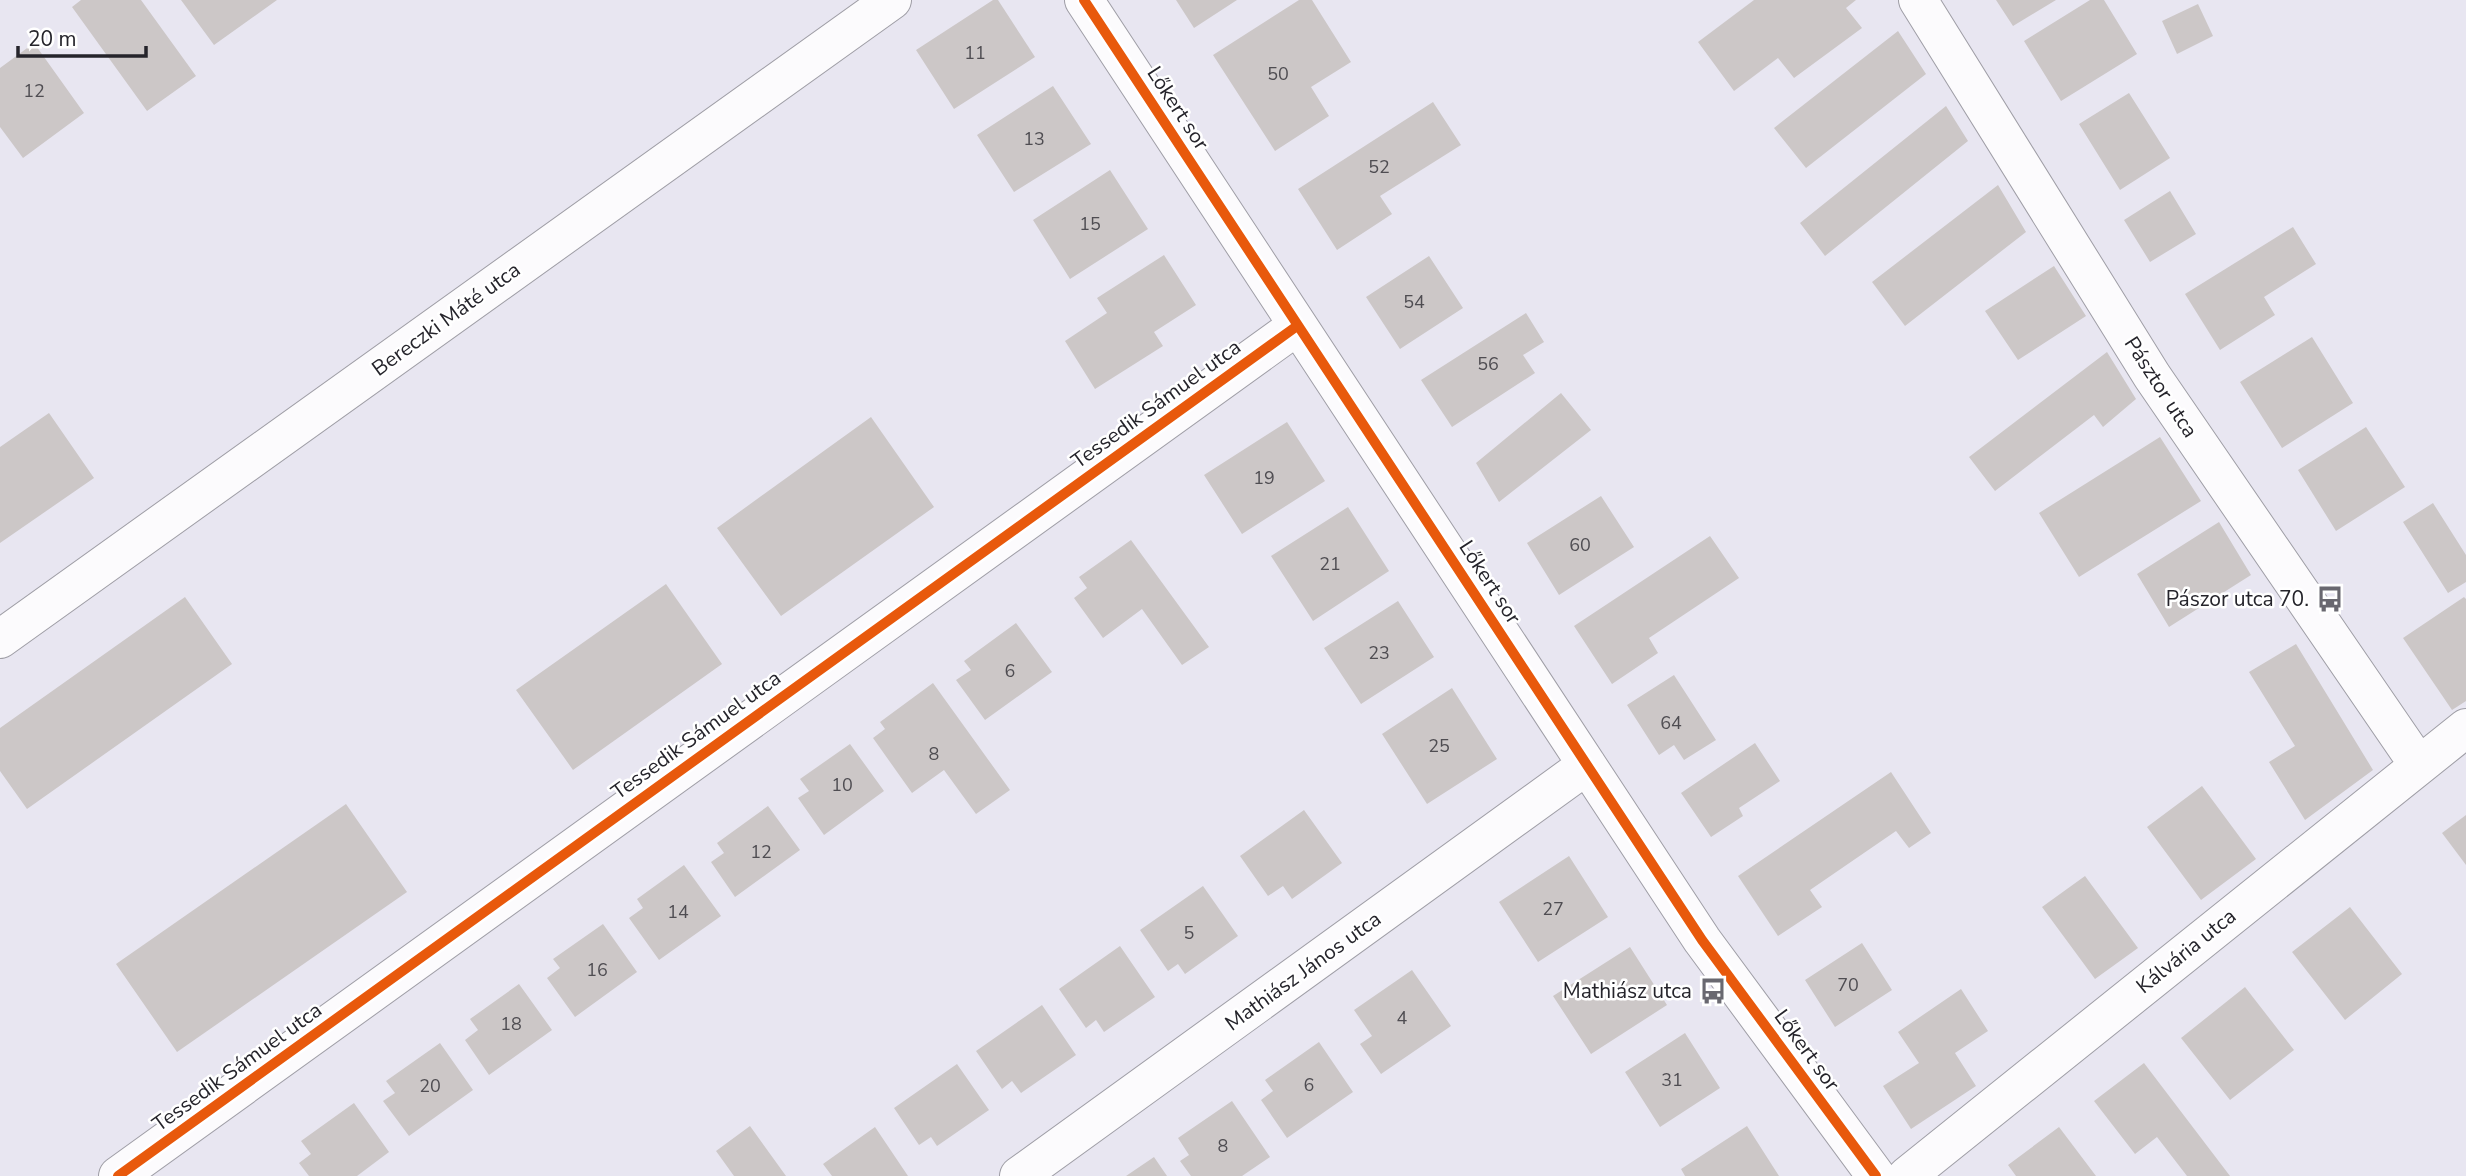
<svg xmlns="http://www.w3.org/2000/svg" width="2466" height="1176" font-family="'Nunito Sans',sans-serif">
<rect width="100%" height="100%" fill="#e8e6f1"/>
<path fill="#ccc7c7" d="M81 0H141L196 76 147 111 72 7Z
M181 0H277L214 45Z
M993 0H998L1035 57 954 109 916 50Z
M1176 0H1237L1194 28Z
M1299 0H1312L1351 62 1311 87 1329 116 1275 151 1213 55Z
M1754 0H1856L1846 8 1862 28 1794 78 1778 58 1734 91 1698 42Z
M1996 0H2056L2013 26Z
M2090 0H2104L2137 54 2061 101 2024 41Z
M2198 4 2213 36 2177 54 2162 21Z
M1898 31 1926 74 1806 168 1774 128Z
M34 43 84 113 23 158 0 127V68Z
M1053 86 1091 144 1014 192 977 135Z
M2129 93 2170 158 2120 190 2079 124Z
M1433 102 1461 145 1380 196 1392 214 1337 250 1298 189Z
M1946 106 1968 141 1825 256 1800 223Z
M1110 170 1148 229 1070 279 1033 220Z
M1998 185 2026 232 1905 326 1872 282Z
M2170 191 2196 234 2150 262 2124 220Z
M2293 227 2316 264 2264 297 2275 315 2220 350 2185 294Z
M1164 255 1196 305 1154 332 1163 346 1095 389 1065 341 1107 313 1097 298Z
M1429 256 1463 308 1400 349 1366 297Z
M2054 266 2086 316 2018 360 1985 311Z
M1526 313 1544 342 1523 355 1535 373 1452 427 1421 380Z
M2312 337 2353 403 2282 448 2240 382Z
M2107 352 2136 399 2103 427 2094 415 1995 491 1969 457Z
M1561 393 1591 430 1499 502 1476 463Z
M49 413 94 478 0 543V447Z
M871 417 934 507 781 616 717 528Z
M1287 422 1325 481 1242 534 1204 475Z
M2366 427 2405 487 2336 531 2298 470Z
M2160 437 2201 501 2079 577 2039 513Z
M1601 496 1634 547 1559 595 1527 543Z
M2433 503 2466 555V582L2448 593 2403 522Z
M1348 507 1389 571 1313 621 1271 556Z
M2219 522 2251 575 2169 627 2137 574Z
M1710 536 1739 578 1649 638 1658 653 1612 684 1574 626Z
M1131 540 1209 647 1182 665 1142 609 1103 638 1074 598 1087 588 1079 577Z
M666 584 722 664 573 770 516 690Z
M185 597 232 664 27 809 0 771V728Z
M2464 597 2466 599V701L2452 710 2403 638Z
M1398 601 1434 657 1361 704 1324 648Z
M1016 623 1052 672 985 720 956 680 971 670 964 661Z
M2296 644 2373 770 2305 820 2269 762 2295 746 2249 672Z
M1674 675 1716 740 1684 760 1674 745 1659 755 1627 705Z
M933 683 1010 790 976 814 944 770 912 793 873 738 885 729 880 722Z
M1452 688 1497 759 1427 804 1382 734Z
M1755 743 1780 781 1739 808 1743 816 1711 837 1681 793Z
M850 744 884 791 824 835 798 798 809 791 800 779Z
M1891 772 1931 833 1909 848 1896 831 1810 890 1822 907 1778 936 1738 876Z
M2202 786 2256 859 2201 900 2147 827Z
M346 804 407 892 177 1052 116 964Z
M768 806 800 850 735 897 711 862 724 853 717 843Z
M1304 810 1342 863 1292 899 1283 886 1268 896 1240 856Z
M2466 815V865L2442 833Z
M1569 856 1608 917 1538 962 1499 902Z
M684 865 721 916 659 960 629 918 643 908 637 899Z
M2085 876 2138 948 2095 979 2042 907Z
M1203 886 1238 936 1185 974 1178 964 1168 971 1140 930Z
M2350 907 2402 974 2345 1020 2292 952Z
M603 924 637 972 575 1017 547 978 560 968 553 959Z
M1862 943 1892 990 1835 1027 1805 980Z
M1120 946 1155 997 1104 1032 1096 1020 1086 1028 1059 989Z
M1630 947 1667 1005 1591 1054 1553 996Z
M1412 970 1451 1026 1381 1074 1360 1044 1372 1036 1354 1010Z
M519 984 552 1030 489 1075 465 1040 478 1030 470 1019Z
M2245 987 2294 1050 2230 1100 2181 1038Z
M1961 989 1988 1031 1955 1053 1976 1086 1911 1129 1883 1086 1919 1063 1898 1032Z
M1042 1005 1076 1055 1021 1093 1012 1081 1002 1089 976 1051Z
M1685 1033 1720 1088 1660 1127 1625 1072Z
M1319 1042 1353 1092 1287 1138 1261 1100 1273 1091 1265 1080Z
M440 1043 473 1090 409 1136 383 1101 395 1093 386 1081Z
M2144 1063 2230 1176H2187L2157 1137 2135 1154 2094 1101Z
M957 1064 989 1110 937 1146 931 1137 919 1145 894 1108Z
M1232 1101 1270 1157 1242 1176H1191L1180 1161 1189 1155 1178 1138Z
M354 1103 389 1152 357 1176H309L299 1163 311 1154 301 1141Z
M750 1126 786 1176H734L716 1151Z
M1747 1126 1779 1176H1685L1681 1169Z
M875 1127 908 1176H832L823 1164Z
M2059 1127 2096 1176H2016L2008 1165Z
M1154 1157 1167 1176H1126Z"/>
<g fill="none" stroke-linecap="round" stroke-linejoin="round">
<g stroke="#9f9ea6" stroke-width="40">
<path id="minor" d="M1084 0 1702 940 1876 1176
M1918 0 2152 376 2418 764
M0 639 892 0
M118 1176 1297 326
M1019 1176 1587 765
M1907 1176 2466 728"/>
</g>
<use href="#minor" stroke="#fcfbfd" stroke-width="38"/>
<g stroke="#fff" stroke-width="15">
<path id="cycleway" d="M1084 0 1702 940 1876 1176
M118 1176 1297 326"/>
</g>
<use href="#cycleway" stroke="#e8590c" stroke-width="10"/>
</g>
<defs>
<g id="bus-bare" transform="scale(2.1)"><path d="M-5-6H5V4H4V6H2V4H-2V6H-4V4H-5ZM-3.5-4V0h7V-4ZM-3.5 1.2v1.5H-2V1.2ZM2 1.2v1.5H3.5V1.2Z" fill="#696870" stroke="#fff" stroke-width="2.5" paint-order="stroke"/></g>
</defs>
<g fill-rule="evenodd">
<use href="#bus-bare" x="2330" y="599"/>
<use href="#bus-bare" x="1713" y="991"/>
</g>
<g text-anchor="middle" stroke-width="5" stroke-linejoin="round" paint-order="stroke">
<g font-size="18" fill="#4f4d52">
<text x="975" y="59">11</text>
<text x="1278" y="80">50</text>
<text x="34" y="97">12</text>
<text x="1034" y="145">13</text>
<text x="1379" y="173">52</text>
<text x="1090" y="230">15</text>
<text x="1414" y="308">54</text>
<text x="1488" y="370">56</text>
<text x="1264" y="484">19</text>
<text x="1580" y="551">60</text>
<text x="1330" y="570">21</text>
<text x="1379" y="659">23</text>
<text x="1010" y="677">6</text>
<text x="1671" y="729">64</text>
<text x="1439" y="752">25</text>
<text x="934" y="760">8</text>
<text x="842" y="791">10</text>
<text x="761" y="858">12</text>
<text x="1553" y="915">27</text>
<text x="678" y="918">14</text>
<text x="1189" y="939">5</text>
<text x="597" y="976">16</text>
<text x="1848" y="991">70</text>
<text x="1402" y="1024">4</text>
<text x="511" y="1030">18</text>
<text x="1672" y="1086">31</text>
<text x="1309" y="1091">6</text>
<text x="430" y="1092">20</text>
<text x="1223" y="1152">8</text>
</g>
<g font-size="21" fill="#25242b" stroke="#fff">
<text transform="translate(1178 108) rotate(57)" y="7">Lőkert sor</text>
<text transform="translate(446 319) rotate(-36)" y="7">Bereczki Máté utca</text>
<text transform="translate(2161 387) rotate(57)" y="7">Pásztor utca</text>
<text transform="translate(1156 404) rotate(-36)" y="7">Tessedik Sámuel utca</text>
<text transform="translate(1490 582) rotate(57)" y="7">Lőkert sor</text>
<text transform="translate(696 735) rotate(-36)" y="7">Tessedik Sámuel utca</text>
<text transform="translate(2186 951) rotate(-39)" y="7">Kálvária utca</text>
<text transform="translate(1303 971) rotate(-36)" y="7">Mathiász János utca</text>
<text transform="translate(1807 1050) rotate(54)" y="7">Lőkert sor</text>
<text transform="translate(237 1067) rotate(-36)" y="7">Tessedik Sámuel utca</text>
</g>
<g font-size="21" fill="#25242b" stroke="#fff" text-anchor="end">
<text x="2309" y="606">Pászor utca 70.</text>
<text x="1692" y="998">Mathiász utca</text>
</g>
</g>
<path d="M18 46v10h128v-10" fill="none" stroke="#25242b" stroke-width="3.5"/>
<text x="28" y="46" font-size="21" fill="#25242b" stroke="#ffffff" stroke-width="5" paint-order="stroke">20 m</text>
</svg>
